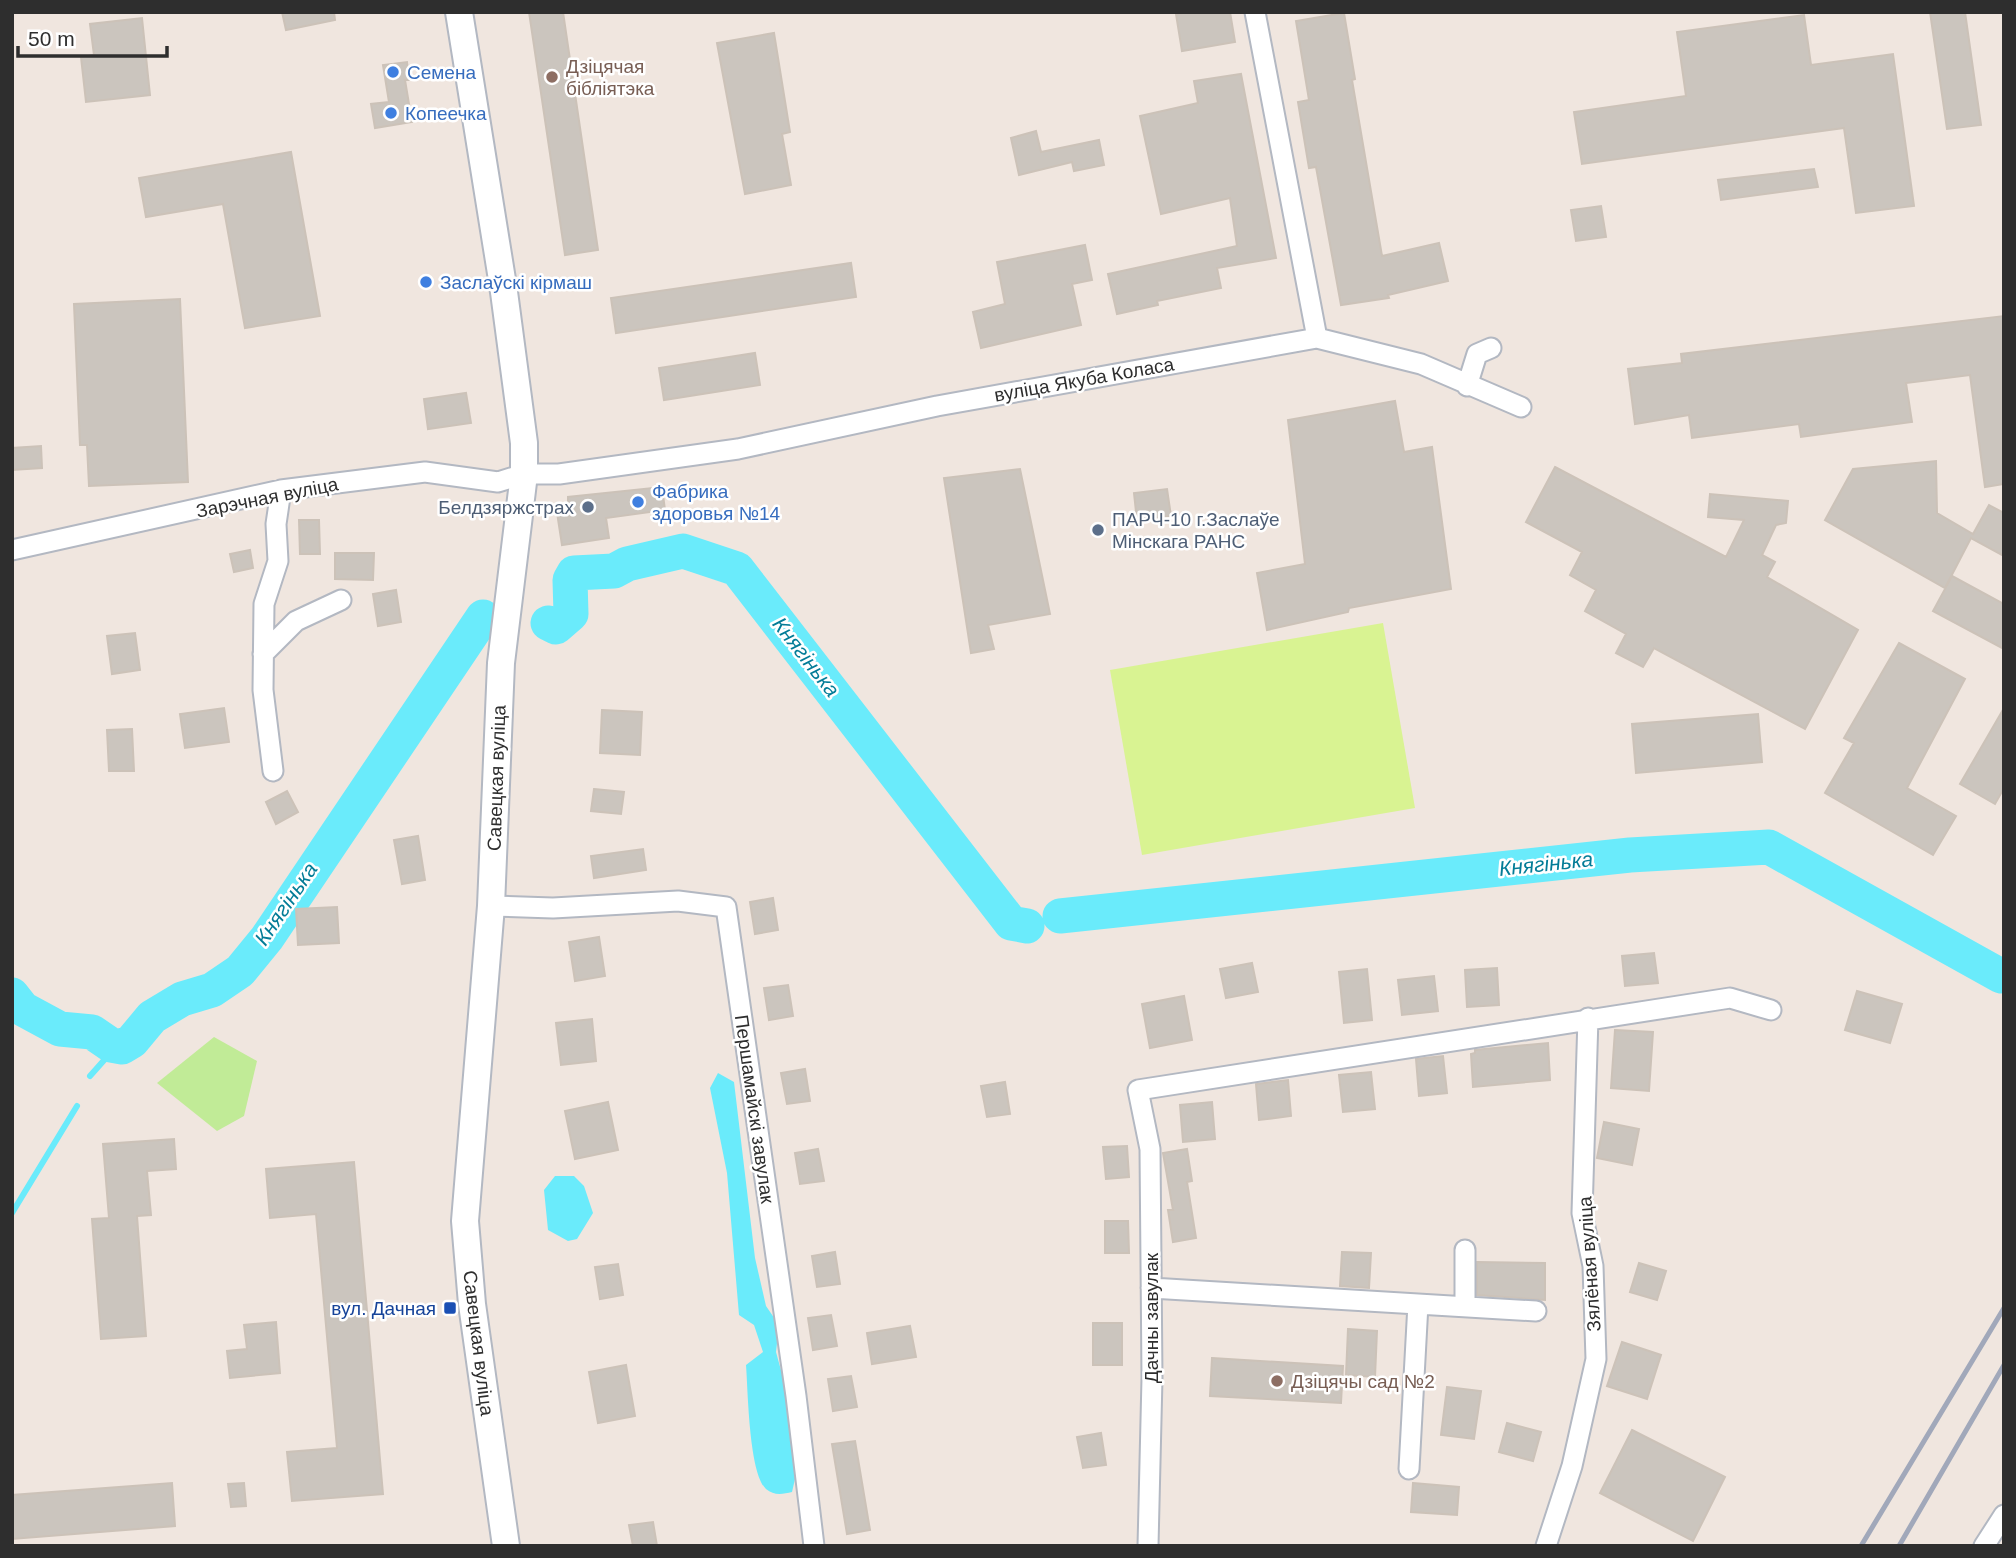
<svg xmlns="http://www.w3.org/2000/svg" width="2016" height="1558" font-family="Arial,sans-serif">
<rect width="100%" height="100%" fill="#f0e6df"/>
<path fill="#c1eb97" d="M214 1037 257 1061 244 1116 217 1131 157 1083Z"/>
<path fill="#d9f392" d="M1383 623 1415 808 1142 855 1110 670Z"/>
<path fill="#6aebfb" d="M718 1073 734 1082 755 1258 766 1306 779 1325 776 1352 791 1407 795 1479 792 1492C783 1494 774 1496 766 1489 749 1473 748 1391 746 1365L763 1352 754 1325 739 1315 727 1173 710 1088Z
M555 1176H574L584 1186 593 1213 577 1239 568 1241 548 1230 544 1190Z"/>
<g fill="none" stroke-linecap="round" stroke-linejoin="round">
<path stroke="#6aebfb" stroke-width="6" d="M90 1076 106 1058 111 1045
M12 1213 77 1106"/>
<path stroke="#6aebfb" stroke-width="35" d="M548 623 556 627 571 614 570 580 574 573 614 571 627 564 683 551 737 569 1011 923 1027 926
M1060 916 1630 855 1769 847 2001 976
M12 995 23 1009 60 1029 92 1032 111 1045 122 1047 132 1041 152 1017 182 999 212 990 240 971 267 938 483 617"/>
</g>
<path fill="#cbc5be" stroke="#ccc2b8" stroke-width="2" d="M282 12H334L335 20 286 30Z
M529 12H563L598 250 565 255Z
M1188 12H1230L1235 42 1182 51 1176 14Z
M1930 12H1965L1981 125 1947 129Z
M1344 13 1355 79 1352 80 1382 256 1439 243 1448 281 1388 295 1389 298 1341 305 1316 167 1309 168 1298 102 1309 100 1296 21Z
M1804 15 1811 65 1893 54 1914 206 1856 213 1844 128 1582 164 1574 112 1686 96 1677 32Z
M142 18 150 95 86 102 81 57 94 55 90 24Z
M774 33 790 132 782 134 791 185 745 194 717 43Z
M407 62 409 80H405L412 122 375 128 371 104 389 102 383 65Z
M1241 74 1276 258 1217 268 1221 288 1157 301 1158 305 1117 314 1108 274 1237 246 1230 198 1161 214 1140 116 1198 103 1194 81Z
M1036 131 1041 152 1099 140 1104 165 1074 171 1072 162 1019 175 1011 138Z
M291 152 320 316 245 328 223 204 146 217 139 178Z
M1814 169 1818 187 1721 200 1718 180Z
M1601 206 1606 237 1576 241 1571 210Z
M1085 245 1092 280 1072 284 1081 325 981 348 973 312 1005 304 997 262Z
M851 263 856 297 616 333 611 298Z
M180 299 188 482 89 486 87 445H80L74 304Z
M2004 316V484L1985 487 1970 375 1906 383 1912 422 1801 437 1799 424 1692 438 1689 415 1635 424 1628 369 1682 363 1681 354Z
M755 353 760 385 664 400 659 368Z
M466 393 471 423 428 429 424 399Z
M1395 401 1404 452 1432 447 1451 589 1349 608 1348 612 1267 630 1257 573 1305 564 1288 420Z
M41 446 42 468 12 470V448Z
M1936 461 1937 513 1973 534 1989 505 2004 513V556L1971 538 1945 588 1825 520 1853 469Z
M1555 467 1726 557 1744 520 1708 517 1710 494 1788 501 1786 523 1776 525 1762 555 1775 562 1767 577 1858 630 1805 729 1654 648 1643 667 1616 653 1626 634 1585 611 1596 590 1570 575 1582 552 1526 522Z
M1020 469 1050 614 988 625 994 649 971 653 944 478Z
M662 487 665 510 606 518 609 538 562 545 556 506 568 504V497Z
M1167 489 1171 516 1137 521 1134 493Z
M299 520H319L320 554H300Z
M250 550 253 568 234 572 230 554Z
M335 553H374L373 580 335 579Z
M1952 576 2004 604V649L1933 611Z
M396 590 401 622 378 626 373 594Z
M135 633 140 670 112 674 107 636Z
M1899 643 1965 679 1907 788 1956 816 1933 855 1825 793 1854 743 1844 738Z
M224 708 229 742 185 748 180 714Z
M2004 708V788L1995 804 1960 784Z
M602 710 642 712 640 755 600 753Z
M1758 714 1762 762 1636 773 1632 724Z
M132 729 134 771H109L107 730Z
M594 789 624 792 621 814 591 811Z
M287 791 298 812 276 824 266 802Z
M418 836 425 880 402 884 394 840Z
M643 849 646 870 594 878 591 856Z
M773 898 778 930 755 934 750 902Z
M337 907 339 943 298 945 296 909Z
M599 937 605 976 575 981 569 942Z
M1654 953 1658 983 1625 986 1622 956Z
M1252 963 1258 992 1226 998 1220 969Z
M1497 968 1499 1005 1467 1007 1465 970Z
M1367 969 1372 1020 1344 1023 1339 972Z
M1434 976 1438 1011 1402 1015 1398 980Z
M788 985 793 1016 769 1020 764 988Z
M1857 991 1902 1004 1890 1043 1845 1030Z
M1184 996 1192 1040 1150 1048 1142 1004Z
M592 1019 596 1061 561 1065 556 1023Z
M1615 1030 1653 1032 1649 1091 1611 1088Z
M1548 1043 1550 1080 1473 1087 1471 1054 1475 1053V1050Z
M1443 1056 1447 1093 1419 1096 1416 1059Z
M805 1069 810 1101 787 1104 781 1073Z
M1371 1072 1375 1109 1343 1112 1339 1075Z
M1288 1080 1291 1116 1259 1120 1256 1084Z
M1005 1082 1010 1114 987 1117 981 1086Z
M608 1102 618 1150 575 1159 565 1111Z
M1212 1102 1215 1139 1183 1142 1180 1105Z
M1604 1122 1639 1129 1632 1165 1597 1158Z
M174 1139 176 1169 147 1171 151 1215 137 1216 146 1336 101 1339 92 1219 109 1218 103 1144Z
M1127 1146 1129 1177 1106 1179 1103 1147Z
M818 1149 824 1181 800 1184 795 1153Z
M1187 1149 1192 1181 1187 1182 1196 1238 1173 1242 1168 1210H1173L1163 1153Z
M354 1162 383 1494 292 1501 287 1452 337 1448 316 1214 270 1218 266 1169Z
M1105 1221H1128L1129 1253H1105Z
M835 1252 840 1284 817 1287 812 1256Z
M1342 1252 1371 1253 1369 1288 1340 1286Z
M1477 1262 1545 1263V1300L1477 1295Z
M1639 1263 1666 1271 1657 1300 1630 1292Z
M618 1264 623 1295 600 1299 595 1267Z
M831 1315 837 1346 813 1350 808 1318Z
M276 1322 280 1373 230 1378 227 1351 247 1349 244 1325Z
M1093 1323H1122V1365H1093Z
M910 1326 916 1357 872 1364 867 1333Z
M1348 1329 1377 1331 1375 1377 1346 1375Z
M1622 1342 1661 1355 1647 1399 1607 1386Z
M1212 1358 1343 1366 1341 1403 1210 1396Z
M626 1365 635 1416 598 1423 589 1372Z
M851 1376 857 1407 833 1411 828 1379Z
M1447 1387 1481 1391 1474 1439 1441 1435Z
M1507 1423 1541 1432 1533 1461 1499 1452Z
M1632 1430 1725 1477 1693 1541 1600 1493Z
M1101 1433 1106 1465 1083 1468 1077 1437Z
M855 1441 870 1530 847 1534 832 1444Z
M172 1483 175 1526 12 1539V1495Z
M244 1483 246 1506 231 1507 228 1484Z
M1413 1483 1459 1487 1457 1515 1411 1512Z
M653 1522 657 1546H633L629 1525Z"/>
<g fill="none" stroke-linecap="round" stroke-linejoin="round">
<g stroke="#b3b8c2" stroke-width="23">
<path id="minor" d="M1317 338 1421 364 1521 407
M1467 386 1477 354 1491 348
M12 550 281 490 425 472 498 482 524 474H559L738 449 937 406 1317 338 1255 12
M263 654 296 621 341 600
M273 771 263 690 264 604 278 561 276 524 281 490
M491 906 553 908 678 901 726 907 796 1396 814 1546
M1151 1288 1536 1311
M1465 1306V1250
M1409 1469 1418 1304
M1148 1546 1152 1378 1150 1149 1138 1090 1730 998 1771 1010
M1546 1546 1572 1466 1596 1359 1593 1266 1582 1213 1588 1018
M1984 1546 2004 1515"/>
</g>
<g stroke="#b3b8c2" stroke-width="30">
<path id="secondary" d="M459 12 504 292 524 443V474L501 663 491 906 465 1221 472 1304 506 1546"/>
</g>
<use href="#minor" stroke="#fff" stroke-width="19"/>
<use href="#secondary" stroke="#fff" stroke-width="26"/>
<path stroke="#a1a8ba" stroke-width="5" d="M1861 1546 2004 1308
M1899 1546 2004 1365"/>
</g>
<g fill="#3f7fe0" stroke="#fff" stroke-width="2.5">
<circle cx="393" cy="72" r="7"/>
<circle cx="391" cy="113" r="7"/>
<circle cx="426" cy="282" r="7"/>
<circle cx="638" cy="502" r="7"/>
</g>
<g fill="#8d6e63" stroke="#fff" stroke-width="2.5">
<circle cx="552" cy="77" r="7"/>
<circle cx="1277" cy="1381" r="7"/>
</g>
<g fill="#5c6f8a" stroke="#fff" stroke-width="2.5">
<circle cx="588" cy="507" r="7"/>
<circle cx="1098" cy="530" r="7"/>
</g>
<rect fill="#1a4fb4" stroke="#fff" stroke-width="2.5" x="443" y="1301" width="14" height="14" rx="3.5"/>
<g text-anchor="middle" stroke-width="5" stroke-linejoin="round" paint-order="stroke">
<g font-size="19" fill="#785e54" stroke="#fff" text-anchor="start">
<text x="566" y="73">Дзіцячая<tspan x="566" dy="22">бібліятэка</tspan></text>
<text x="1291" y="1388">Дзіцячы сад №2</text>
</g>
<g font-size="19" fill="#366cbe" stroke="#fff" text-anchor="start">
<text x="407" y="79">Семена</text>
<text x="405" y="120">Копеечка</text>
<text x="440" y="289">Заслаўскі кірмаш</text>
<text x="652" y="498">Фабрика<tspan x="652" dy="22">здоровья №14</tspan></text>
</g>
<g font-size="19" fill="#2e2e2e" stroke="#fff">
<text transform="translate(1084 379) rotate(-10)" y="7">вуліца Якуба Коласа</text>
<text transform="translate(267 497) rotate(-11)" y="7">Зарэчная вуліца</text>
<text transform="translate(496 778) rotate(-88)" y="7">Савецкая вуліца</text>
<text transform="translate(755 1109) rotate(82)" y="7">Першамайскі завулак</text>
<text transform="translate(1589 1264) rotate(-94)" y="7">Зялёная вуліца</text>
<text transform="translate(1151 1318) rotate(-90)" y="7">Дачны завулак</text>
<text transform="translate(479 1343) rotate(83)" y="7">Савецкая вуліца</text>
</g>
<g font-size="19" fill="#4e5e75" stroke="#fff" text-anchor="end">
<text x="574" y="514">Белдзяржстрах</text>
<text x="1112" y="526" text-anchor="start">ПАРЧ-10 г.Заслаўе<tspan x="1112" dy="22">Мінскага РАНС</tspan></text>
</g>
<g font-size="19" fill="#164399" stroke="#fff" text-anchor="end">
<text x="436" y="1315">вул. Дачная</text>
</g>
<g font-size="21" font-style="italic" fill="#037c97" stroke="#fff">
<text transform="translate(806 657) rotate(52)" y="7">Княгінька</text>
<text transform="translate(1546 864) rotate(-6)" y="7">Княгінька</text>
<text transform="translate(286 904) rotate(-56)" y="7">Княгінька</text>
</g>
</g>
<rect width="2016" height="1558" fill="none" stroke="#2e2e2e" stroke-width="28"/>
<path d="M18 46v10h149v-10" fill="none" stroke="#2e2e2e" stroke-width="3.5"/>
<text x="28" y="46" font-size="21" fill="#2e2e2e" stroke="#ffffff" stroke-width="5" paint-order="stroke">50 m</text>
</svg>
